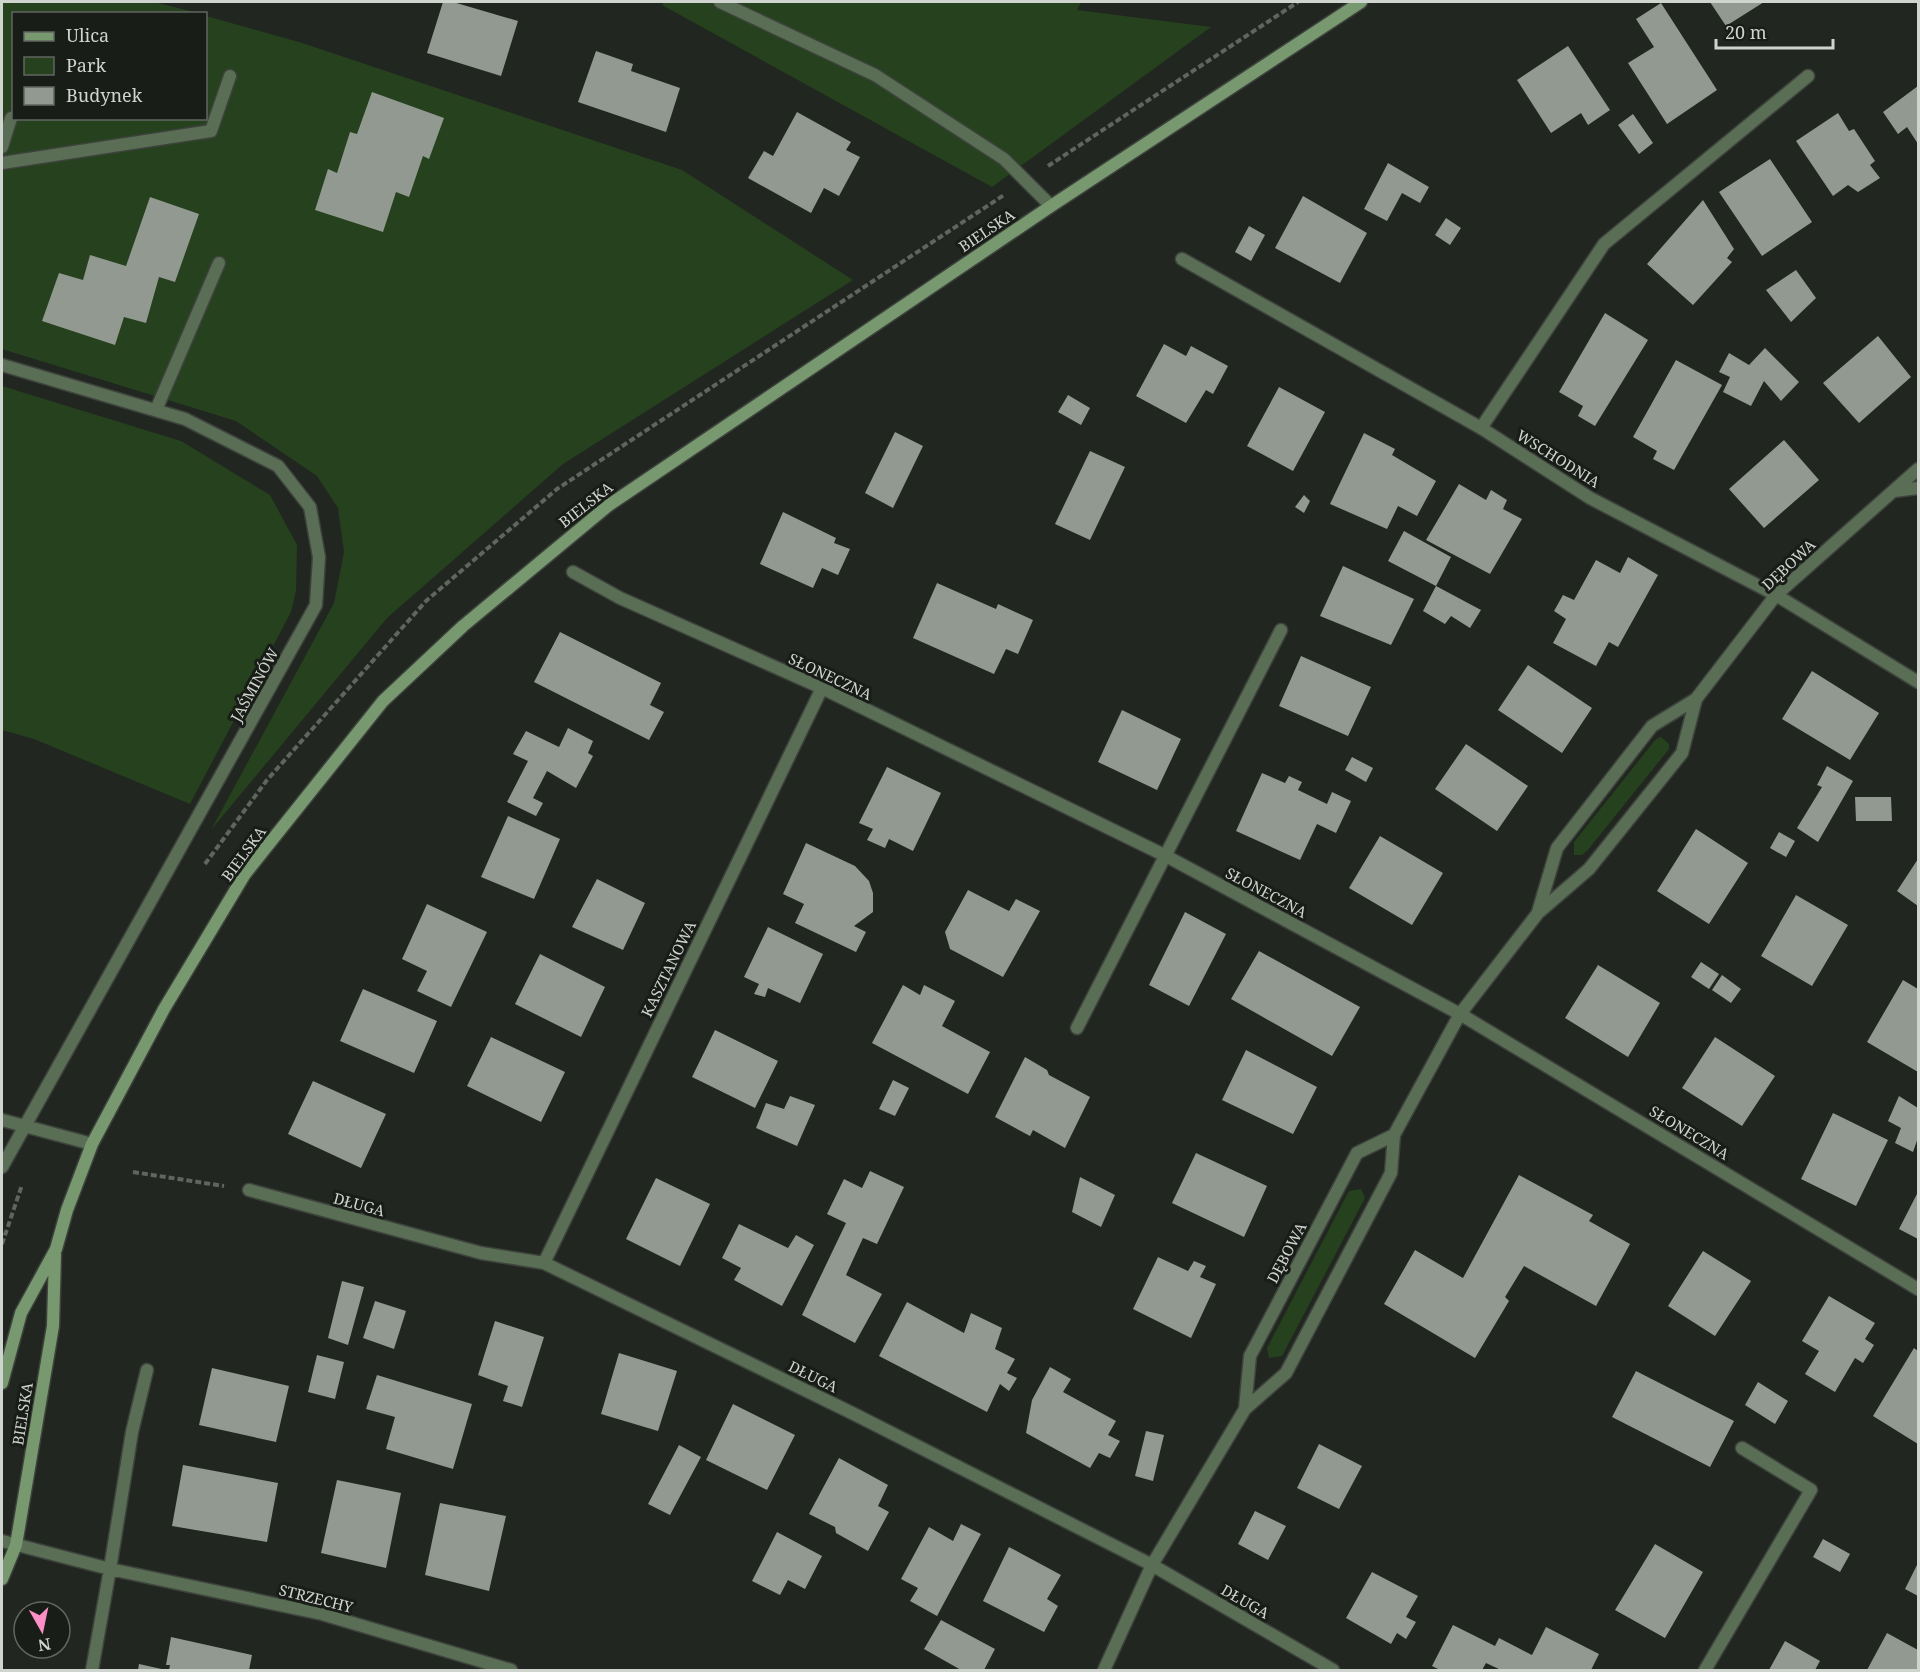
<svg xmlns="http://www.w3.org/2000/svg" width="1920" height="1672" font-family="'Noto Serif',serif">
<rect width="100%" height="100%" fill="#212720"/>
<path fill="#25411d" d="M2 2H154L198 13 14 14V118H206V16L299 42 682 170 853 280 563 464 387 618 211 830 334 603 344 552 338 508 317 476 236 421 2 349Z
M664 2H1081L1077 10 1211 27 992 187 662 5Z
M2 386 181 441 270 495 297 545 296 591 291 612 190 804 34 739 2 730Z
M1661 737 1669 744V749L1587 851 1582 855H1574V842L1656 739Z
M1361 1189 1365 1198 1282 1356 1269 1358 1267 1348 1349 1191Z"/>
<path fill="#929990" d="M443 2H453L518 21 501 76 427 53Z
M1710 2H1764L1726 26Z
M1661 3 1717 90 1667 124 1628 63 1654 47 1636 19Z
M1568 46 1610 110 1588 125 1581 113 1551 133 1517 80Z
M596 51 633 64 631 71 680 88 666 132 578 102Z
M1918 86V144L1907 127 1898 134 1883 112Z
M372 92 444 118 429 159 423 156 409 197 396 192 383 232 315 210 328 169 337 173 350 132 357 134Z
M797 112 851 142 846 150 860 157 839 196 824 188 811 213 748 178 764 151 773 156Z
M1838 113 1849 131 1854 129 1875 161 1870 165 1880 178 1858 192 1848 185 1833 196 1796 141Z
M1633 114 1653 143 1639 154 1618 125Z
M1770 159 1812 222 1762 256 1719 192Z
M1388 163 1429 187 1420 203 1402 193 1387 221 1364 209Z
M1303 196 1367 233 1340 283 1275 248Z
M150 197 199 214 175 282 159 277 146 323 124 317 115 345 42 321 59 273 83 280 90 255 126 266Z
M1703 200 1734 249 1727 258 1732 262 1693 305 1647 264Z
M1446 218 1461 228 1450 245 1435 235Z
M1249 226 1265 235 1251 261 1235 252Z
M1796 270 1816 298 1791 322 1766 290Z
M1605 313 1648 340 1595 426 1578 416 1583 406 1559 392Z
M1878 336 1911 377 1859 423 1823 383Z
M1164 344 1186 356 1191 346 1228 366 1213 394 1206 390 1186 423 1136 396Z
M1765 348 1799 382 1781 401 1764 381 1751 406 1723 392 1730 377 1719 372 1729 353 1749 365Z
M1676 360 1722 385 1674 470 1653 459 1657 451 1633 437Z
M1279 387 1325 412 1293 471 1247 446Z
M1068 395 1090 408 1081 425 1058 412Z
M895 432 923 446 893 508 865 493Z
M1364 433 1395 449 1392 455 1436 481 1417 516 1398 506 1387 529 1330 504Z
M1784 440 1819 480 1764 528 1729 489Z
M1090 451 1125 467 1090 540 1055 524Z
M1459 484 1486 500 1491 490 1507 500 1503 509 1522 519 1490 574 1426 540Z
M1304 495 1310 501 1304 513 1295 507Z
M783 512 836 538 834 543 850 549 838 575 822 568 813 588 760 564Z
M1404 531 1451 557 1436 586 1481 610 1470 628 1451 616 1445 624 1423 611 1436 586 1388 561Z
M1628 557 1658 575 1618 647 1609 642 1596 666 1553 643 1566 619 1554 611 1563 595 1574 600 1596 560 1620 573Z
M1343 566 1414 599 1391 645 1320 616Z
M937 583 996 609 998 604 1033 620 1018 654 1006 649 994 674 913 638Z
M560 632 661 683 650 705 664 712 649 740 534 682Z
M1301 656 1371 687 1348 736 1279 706Z
M1528 665 1592 708 1562 753 1498 710Z
M1812 671 1879 713 1850 760 1782 719Z
M1122 710 1181 739 1157 790 1098 762Z
M568 728 593 741 588 753 593 756 576 788 547 771 533 798 543 803 536 816 507 802 528 761 513 754 526 731 559 747Z
M1466 744 1528 786 1497 831 1435 789Z
M1352 757 1373 768 1366 782 1345 770Z
M1827 766 1853 781 1818 842 1797 828 1822 787 1817 785Z
M887 767 941 793 913 851 889 839 885 848 867 840 873 829 859 823Z
M1262 773 1285 783 1289 776 1302 782 1298 790 1327 804 1332 792 1351 801 1336 833 1317 824 1300 860 1236 831Z
M1855 797H1891L1892 821H1856Z
M508 816 560 839 534 899 481 877Z
M1696 829 1748 863 1709 924 1657 891Z
M1779 832 1795 841 1786 857 1770 848Z
M1380 836 1443 873 1412 925 1349 888Z
M806 843 855 866 869 881 873 893V912L854 926 866 932 856 952 795 923 804 904 783 894Z
M1918 859V906L1897 891Z
M597 879 645 903 623 950 572 927Z
M968 890 1009 911 1016 899 1040 911 1003 977 950 949 945 932Z
M1796 895 1848 925 1812 986 1761 956Z
M427 904 487 932 451 1007 417 991 427 971 402 959Z
M1185 912 1226 934 1189 1006 1149 985Z
M768 927 823 954 800 1003 768 988 765 997 754 994 759 984 744 977Z
M1259 951 1360 1007 1332 1056 1231 999Z
M540 954 605 987 581 1037 515 1004Z
M1701 962 1719 974 1709 989 1691 977Z
M1598 965 1660 1003 1628 1057 1565 1018Z
M1722 975 1741 989 1731 1003 1712 990Z
M1903 980 1918 989V1072L1867 1042Z
M903 985 920 995 924 985 955 1001 942 1026 990 1052 968 1094 872 1043Z
M363 989 437 1021 414 1073 340 1041Z
M715 1030 778 1061 755 1108 692 1077Z
M491 1037 565 1072 541 1122 467 1086Z
M1715 1037 1775 1076 1742 1126 1682 1088Z
M1246 1050 1317 1087 1293 1134 1222 1100Z
M1025 1057 1047 1070 1049 1075 1090 1097 1065 1148 1033 1130 1030 1136 995 1117Z
M893 1080 909 1088 895 1116 879 1109Z
M313 1081 386 1114 361 1168 288 1134Z
M790 1096 815 1105 797 1146 756 1128 766 1103 784 1109Z
M1899 1096 1918 1108V1138L1913 1152 1895 1143 1901 1128 1888 1121Z
M1833 1113 1888 1140 1856 1206 1801 1179Z
M1196 1153 1267 1186 1244 1237 1172 1203Z
M870 1171 904 1187 877 1244 863 1238 846 1275 882 1294 855 1343 802 1315 846 1223 827 1214 844 1179 862 1188Z
M1519 1175 1593 1215 1589 1221 1630 1244 1596 1306 1524 1266 1505 1297 1509 1301 1475 1358 1384 1304 1415 1250 1463 1278Z
M1080 1177 1115 1195 1101 1227 1072 1212Z
M656 1178 710 1204 680 1266 626 1239Z
M1918 1192V1239L1899 1229Z
M739 1224 788 1248 796 1235 814 1245 782 1306 734 1280 741 1268 722 1258Z
M1703 1251 1751 1281 1715 1336 1668 1306Z
M1158 1257 1188 1271 1194 1261 1206 1266 1200 1277 1216 1284 1191 1338 1133 1309Z
M342 1281 364 1287 348 1345 328 1338Z
M1829 1296 1875 1323 1865 1339 1874 1345 1863 1363 1855 1358 1835 1392 1805 1374 1819 1351 1802 1341Z
M375 1301 406 1311 394 1349 363 1338Z
M907 1302 964 1333 971 1313 1002 1328 995 1349 1015 1359 1007 1373 1017 1378 1009 1391 1000 1384 987 1412 879 1356Z
M495 1321 544 1337 522 1407 503 1401 508 1386 478 1375Z
M1914 1348 1918 1351V1444L1873 1416Z
M619 1353 677 1371 658 1431 601 1414Z
M317 1355 344 1362 335 1399 308 1392Z
M1050 1367 1071 1379 1063 1392 1116 1421 1108 1435 1120 1441 1110 1458 1099 1453 1090 1468 1026 1433 1032 1400Z
M212 1368 289 1386 276 1442 199 1425Z
M1636 1371 1734 1421 1710 1467 1612 1417Z
M377 1375 472 1404 453 1469 386 1449 395 1417 366 1409Z
M1758 1382 1788 1401 1775 1424 1745 1405Z
M733 1404 795 1435 767 1490 706 1460Z
M1146 1431 1164 1435 1153 1481 1135 1476Z
M1319 1444 1362 1466 1339 1509 1297 1488Z
M679 1445 701 1457 670 1515 648 1504Z
M839 1458 888 1485 878 1506 889 1512 868 1551 836 1533 835 1527 809 1514Z
M183 1465 278 1483 267 1542 172 1526Z
M337 1480 401 1493 386 1568 321 1553Z
M440 1503 506 1516 489 1591 425 1575Z
M1255 1511 1286 1526 1268 1560 1238 1544Z
M961 1524 981 1534 937 1616 910 1601 918 1588 901 1579 929 1527 953 1541Z
M777 1532 822 1556 805 1589 788 1580 780 1595 752 1581Z
M1823 1539 1850 1554 1840 1572 1813 1557Z
M1655 1544 1703 1572 1665 1638 1615 1610Z
M1009 1547 1061 1575 1047 1599 1058 1606 1044 1632 983 1601Z
M1918 1563V1596L1905 1589Z
M1372 1572 1418 1596 1406 1617 1416 1622 1406 1639 1397 1633 1391 1644 1346 1618Z
M941 1620 995 1649 984 1670H961L924 1649Z
M1453 1625 1495 1646 1499 1638 1532 1655 1546 1627 1599 1654 1591 1670H1501L1486 1663 1482 1670H1440L1432 1666Z
M1887 1633 1918 1650V1670H1867Z
M171 1637 252 1655 249 1670H169L170 1665H166Z
M1785 1641 1820 1661 1815 1670H1769Z
M139 1664 166 1670H138Z"/>
<g fill="none" stroke-linecap="round" stroke-linejoin="round">
<g stroke="#3d433c" stroke-width="15">
<path id="service" d="M720 2 875 75 1004 159 1051 206
M2 147 11 118
M2 163 211 131 230 76
M156 410 219 263
M1481 428 1604 244 1808 76
M1077 1028 1281 630
M110 1569 132 1432 147 1370
M1705 1670 1811 1490 1742 1448"/>
</g>
<g stroke="#3d433c" stroke-width="15">
<path id="minor" d="M1182 259 1481 428 1590 498 1776 595 1918 682
M2 365 185 419 278 466 310 507 319 557 316 605 2 1167
M1894 491 1918 488
M573 572 620 598 822 688 1166 856 1460 1014 1918 1289
M1538 912 1557 848 1652 726 1696 699 1776 595 1918 469
M2 1120 92 1144
M249 1190 481 1253 544 1263 852 1413 1152 1565 1333 1670
M544 1263 822 688
M1245 1409 1250 1356 1357 1153 1394 1135
M2 1541 110 1569 322 1614 511 1670
M92 1670 110 1569
M1104 1670 1152 1565 1245 1409 1286 1373 1391 1173 1394 1135 1460 1014 1538 913 1589 869 1682 753 1696 699"/>
</g>
<g stroke="#3d433c" stroke-width="15">
<path id="secondary" d="M2 1383 21 1313 56 1249 67 1210 92 1144 164 1009 245 874 383 701 463 626 609 505 1051 206 1361 2
M2 1579 16 1545 53 1326 55 1254"/>
</g>
<path stroke="#60655f" stroke-width="4" stroke-dasharray="6 3" stroke-linecap="butt" d="M1048 166 1298 2
M205 864 267 780 426 601 557 489 1004 195
M133 1172 224 1186
M2 1244 22 1185"/>
<use href="#service" stroke="#5a6e55" stroke-width="12"/>
<use href="#minor" stroke="#5a6e55" stroke-width="12"/>
<use href="#secondary" stroke="#78986f" stroke-width="12"/>
</g>
<g text-anchor="middle" stroke-width="6" stroke-linejoin="round" paint-order="stroke">
<g font-size="15" fill="#d0d4cf" stroke="#181d17">
<text transform="translate(987 231) rotate(-34)" y="5">BIELSKA</text>
<text transform="translate(1558 459) rotate(32)" y="5">WSCHODNIA</text>
<text transform="translate(586 505) rotate(-38)" y="5">BIELSKA</text>
<text transform="translate(1789 565) rotate(-43)" y="5">DĘBOWA</text>
<text transform="translate(830 677) rotate(25)" y="5">SŁONECZNA</text>
<text transform="translate(255 685) rotate(-61)" y="5">JAŚMINÓW</text>
<text transform="translate(244 854) rotate(-54)" y="5">BIELSKA</text>
<text transform="translate(1266 893) rotate(28)" y="5">SŁONECZNA</text>
<text transform="translate(669 969) rotate(-64)" y="5">KASZTANOWA</text>
<text transform="translate(1689 1133) rotate(31)" y="5">SŁONECZNA</text>
<text transform="translate(359 1205) rotate(15)" y="5">DŁUGA</text>
<text transform="translate(1287 1253) rotate(-62)" y="5">DĘBOWA</text>
<text transform="translate(813 1377) rotate(26)" y="5">DŁUGA</text>
<text transform="translate(23 1414) rotate(-81)" y="5">BIELSKA</text>
<text transform="translate(316 1599) rotate(14)" y="5">STRZECHY</text>
<text transform="translate(1245 1602) rotate(30)" y="5">DŁUGA</text>
</g>
</g>
<rect width="1920" height="1672" fill="none" stroke="#d0d4cf" stroke-width="6"/>
<rect x="12" y="12" width="195" height="108" fill="#181d17" stroke="#626661" stroke-width="1.5"/>
<rect x="24" y="32" width="30" height="9" fill="#78986f" stroke="#626661" stroke-width="1.5"/>
<text x="66" y="42" font-size="18" fill="#d0d4cf">Ulica</text>
<rect x="24" y="57" width="30" height="18" fill="#25411d" stroke="#626661" stroke-width="1.5"/>
<text x="66" y="72" font-size="18" fill="#d0d4cf">Park</text>
<rect x="24" y="87" width="30" height="18" fill="#929990" stroke="#626661" stroke-width="1.5"/>
<text x="66" y="102" font-size="18" fill="#d0d4cf">Budynek</text>
<g transform="translate(42 1630) rotate(171)"><circle r="28" fill="#181d17" stroke="#626661" stroke-width="1.5"/>
<path d="M0-4.5L10 22L0 15L-10 22Z" fill="#fb8fc6"/>
<text y="-9" font-size="16" font-weight="bold" text-anchor="middle" fill="#d0d4cf">N</text>
</g>
<path d="M1716 39v9h117v-9" fill="none" stroke="#d0d4cf" stroke-width="3"/>
<text x="1725" y="39" font-size="18" fill="#d0d4cf" stroke="#181d17" stroke-width="4.5" paint-order="stroke">20 m</text>
</svg>
